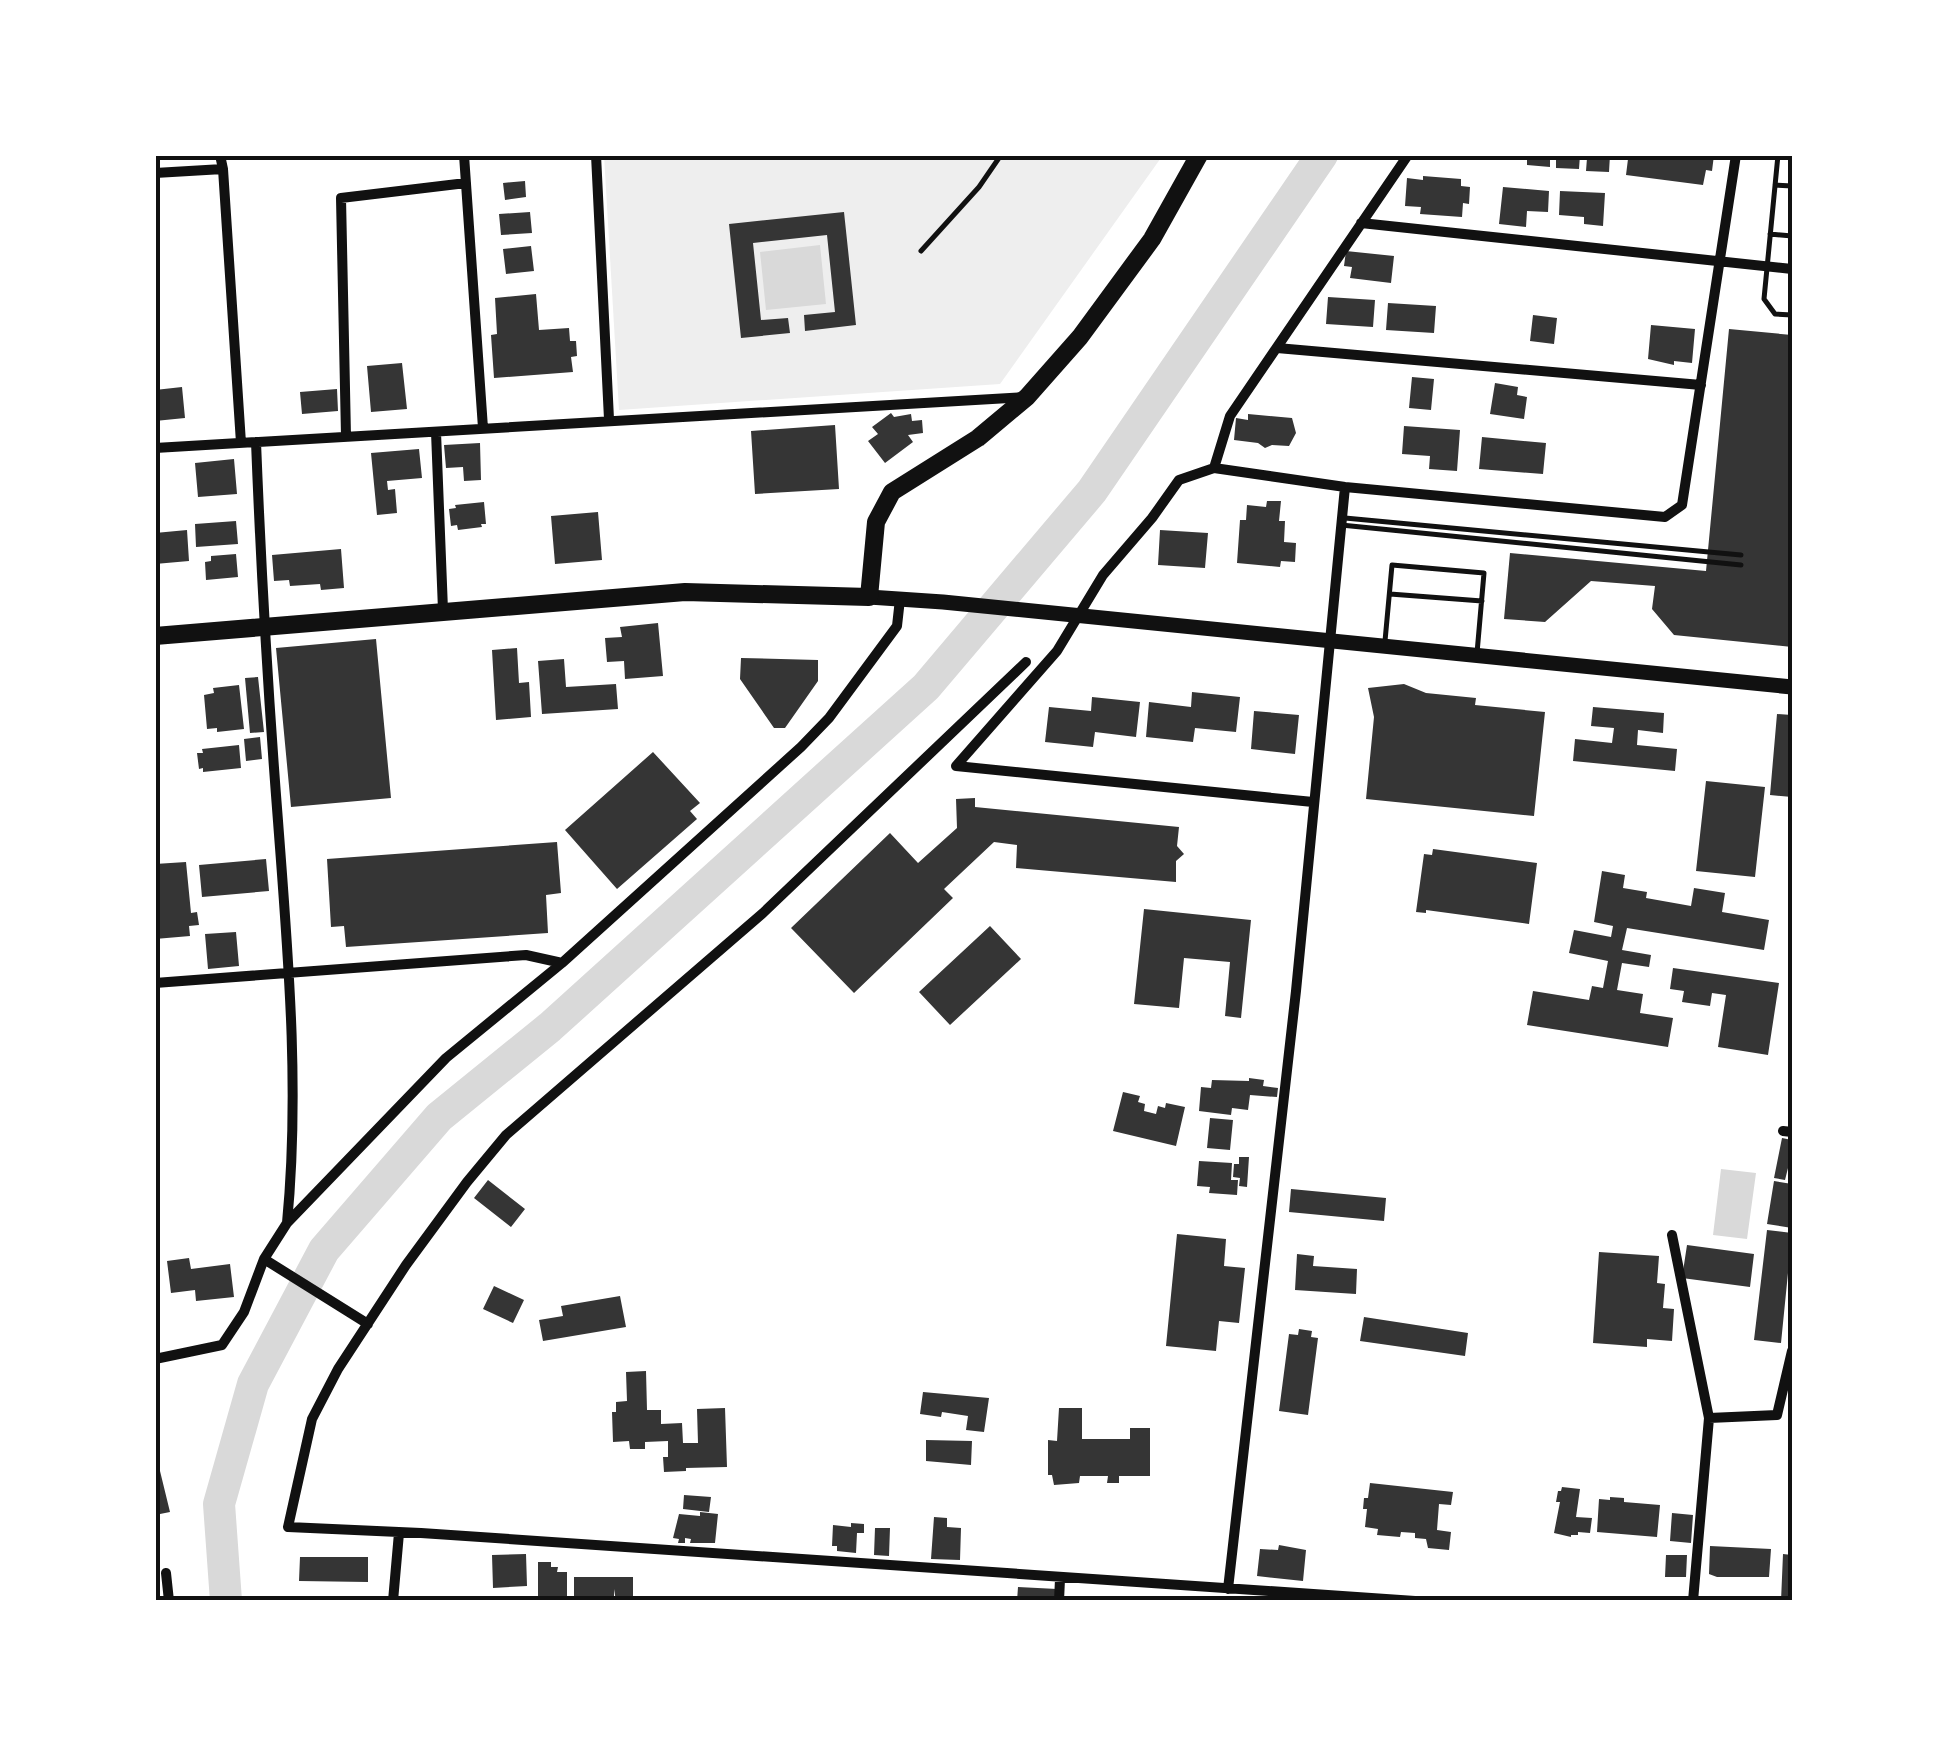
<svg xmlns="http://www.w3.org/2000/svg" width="1947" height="1756" font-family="'Sofia Sans Condensed',sans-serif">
<rect width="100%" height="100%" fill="#fff"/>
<path fill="#eee" d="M604 155H1163L1000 384 619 410Z"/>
<path fill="#d9d9d9" d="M820 245 826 304 766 310 760 252Z
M1721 1169 1756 1173 1747 1239 1713 1235Z"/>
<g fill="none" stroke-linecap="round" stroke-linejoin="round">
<path stroke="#d9d9d9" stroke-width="32" d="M226 1601 219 1504 253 1384 324 1250 439 1117 550 1027 926 687 1092 491 1322 155"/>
</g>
<path fill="#353535" d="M1527 155H1550V167L1527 165Z
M1556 155H1580L1579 169 1556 168Z
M1597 155H1610L1609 172 1586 171 1587 158H1597Z
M1618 155H1714L1712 171 1706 170 1703 185 1626 175 1628 159Z
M1423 176 1461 179V186L1470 187 1469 204 1463 203 1462 217 1420 214 1421 207 1405 206 1407 178 1423 180Z
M525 181 526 197 505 200 503 183Z
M1503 187 1549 191 1548 212 1527 211 1526 227 1499 224Z
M1560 191 1605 193 1603 226 1584 224V217L1559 215Z
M530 212 532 233 501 235 499 214Z
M844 212 856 325 805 331 804 315 835 312 827 235 753 243 761 320 788 318 790 333 741 338 729 224Z
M531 246 534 271 506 274 503 249Z
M1346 251 1394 256 1391 283 1350 278 1352 267 1344 266Z
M536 294 539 330 569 328 570 341H576L577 356 571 357 573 372 494 378 491 335 497 334 495 298Z
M1328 297 1375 300 1373 327 1326 324Z
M1388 303 1436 306 1434 333 1386 330Z
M1533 315 1557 318 1554 344 1530 341Z
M1651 325 1695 329 1692 363 1674 361V365L1648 359Z
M1729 329 1792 335V647L1674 635 1652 609 1655 586 1591 581 1545 622 1504 619 1510 553 1706 571Z
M402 363 407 409 371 412 367 366Z
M1412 377 1434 379 1431 410 1409 408Z
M1495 383 1518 387 1517 395 1527 397 1524 419 1490 414Z
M182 387 185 418 155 421V390Z
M337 389 338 411 302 414 300 392Z
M891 413 894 417 911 414 912 421 922 420 923 433 908 435 913 442 885 463 868 441 878 434 872 427Z
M1248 414 1292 418 1296 433 1289 446 1272 445 1265 448 1258 443 1234 440 1236 418 1248 420Z
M835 425 839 489 755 494 751 431Z
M1404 426 1460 430 1457 471 1429 469 1430 456 1402 454Z
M1482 437 1546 443 1543 474 1479 469Z
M480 443 481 480 464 481 463 467 446 468 444 445Z
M419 449 422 478 387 481 388 490 395 489 397 513 377 515 371 453Z
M234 459 237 494 198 497 195 463Z
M1267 501H1281L1279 521H1285L1284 542 1296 543 1295 562 1281 561 1280 567 1237 563 1240 520H1246L1247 505 1266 507Z
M484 502 486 524H481L482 527 458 530 457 525 451 526 449 509 456 508 455 505Z
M598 512 602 560 555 564 551 516Z
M236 521 238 544 196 547 195 524Z
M187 530 189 561 155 564V533Z
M1160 530 1208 533 1205 568 1158 565Z
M341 549 344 588 321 590 320 584 290 586 289 580 274 581 272 555Z
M236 554 238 577 206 580 205 562 211 561V556Z
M658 623 663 676 625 679 624 661 607 662 605 638 622 637 620 627Z
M376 639 391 798 291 807 276 648Z
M517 648 519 683 529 682 531 717 496 720 492 650Z
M741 658 818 660V681L785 728H774L740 679Z
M564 659 566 687 616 684 618 709 542 714 538 661Z
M258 677 264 732 250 733 245 678Z
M1404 684 1426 693 1476 698 1475 705 1545 712 1534 816 1366 799 1374 717 1368 688Z
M239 685 244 729 217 732V728L207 729 204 695 214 693 213 688Z
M1192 692 1240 697 1236 732 1195 728 1193 742 1146 737 1149 702 1191 707Z
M1092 697 1140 702 1136 737 1095 732 1093 747 1045 742 1049 707 1091 711Z
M1593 707 1664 713 1663 733 1638 730 1637 745 1677 749 1675 771 1573 761 1575 739 1612 743 1614 728 1591 726Z
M1254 711 1299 715 1295 754 1251 749Z
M1777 714 1792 715V797L1770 795Z
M260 737 262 759 246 761 244 739Z
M239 745 241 768 203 772V768L199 769 197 753H203L202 749Z
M653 752 700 803 690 811 697 819 617 889 565 830Z
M1706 781 1765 787 1755 877 1696 871Z
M975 798V807L1179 827 1177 846 1184 854 1176 861V882L1016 868 1017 845 994 842 944 889 953 898 854 993 791 928 890 833 918 863 957 828 956 799Z
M557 842 561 893 546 895 548 933 346 947 344 926 331 927 327 859Z
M1433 849 1537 863 1529 924 1426 910V913L1416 912 1424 854 1432 855Z
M266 859 269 891 202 897 199 865Z
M186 862 191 913 197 912 199 925 189 926 190 936 155 939V864Z
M1602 871 1625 875 1623 888 1647 892 1646 898 1691 906 1694 888 1725 893 1722 912 1769 920 1764 950 1627 928 1622 950 1651 955 1649 967 1622 963 1617 990 1643 994 1640 1013 1673 1018 1668 1047 1527 1025 1533 991 1589 1000 1592 986 1603 988 1608 961 1569 953 1574 930 1611 937 1613 926 1594 922Z
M1144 909 1251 920 1241 1018 1225 1016 1230 962 1184 958 1179 1008 1134 1004Z
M990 926 1021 959 950 1025 919 992Z
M236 932 239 966 208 969 205 934Z
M1673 968 1779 983 1768 1055 1718 1047 1726 995 1712 993 1710 1006 1682 1002 1684 991 1670 989Z
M1249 1078 1264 1080 1263 1086 1278 1088 1277 1097 1250 1095 1248 1110 1232 1108 1231 1115 1199 1111 1201 1087 1211 1088 1212 1080 1249 1081Z
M1123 1092 1140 1096 1138 1102 1145 1104 1144 1111 1156 1114 1158 1106 1165 1108 1166 1103 1185 1107 1176 1146 1113 1131Z
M1210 1118 1233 1120 1230 1150 1207 1148Z
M1782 1138 1792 1140V1164H1789L1785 1180 1774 1178Z
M1239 1157H1249L1247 1187 1239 1186 1240 1178 1233 1177 1234 1164H1239Z
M1199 1161 1232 1163 1231 1180H1238L1237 1195 1209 1193 1210 1187 1197 1186Z
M488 1180 525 1209 511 1227 474 1198Z
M1774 1181 1792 1184V1228L1767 1224Z
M1291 1189 1386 1198 1384 1221 1289 1212Z
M1767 1230 1792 1233 1781 1343 1754 1340Z
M1177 1234 1226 1239 1224 1266 1245 1268 1239 1323 1219 1321 1216 1351 1166 1346Z
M1687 1245 1754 1254 1750 1287 1682 1278Z
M1599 1252 1659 1256 1657 1283 1665 1284 1663 1308 1674 1309 1672 1341 1647 1339V1347L1593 1343Z
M1297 1254 1314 1256 1313 1266 1357 1269 1356 1294 1295 1290Z
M189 1258 191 1269 230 1264 234 1297 196 1301 195 1290 171 1293 167 1261Z
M494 1286 524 1300 513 1323 483 1309Z
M620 1296 626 1327 543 1341 539 1320 563 1316 561 1306Z
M1364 1317 1468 1333 1465 1356 1360 1341Z
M1299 1329 1312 1331 1311 1337 1318 1338 1308 1415 1279 1411 1289 1334 1298 1335Z
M646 1371 647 1410H661V1424L682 1423 683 1443H698L697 1409 725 1408 727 1467 686 1468V1471L664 1472 663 1457H668V1441L645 1442V1449H630L629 1441 613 1442 612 1412H616V1402L627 1401 626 1372Z
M923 1392 989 1398 984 1432 966 1430 968 1416 942 1412 941 1417 920 1414Z
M1059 1408H1082V1439H1130V1428H1150V1476H1119V1483H1107L1108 1476H1080L1079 1483 1054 1485 1052 1475H1048V1440L1057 1441Z
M926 1440 972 1441 971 1465 926 1461Z
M160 1471 170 1512 155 1515V1472Z
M1370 1483 1453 1492 1451 1505 1439 1504 1437 1530 1451 1532 1449 1550 1428 1548 1426 1539 1415 1538V1533L1401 1532 1400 1537 1377 1535 1378 1529 1365 1527 1367 1509H1363L1364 1498H1368Z
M1562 1487 1580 1489 1576 1517 1592 1518 1590 1533 1578 1532V1535H1571V1537L1554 1533 1560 1502H1556L1558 1491H1561Z
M684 1495 711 1497 709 1512 683 1509Z
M1610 1497 1624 1498V1502L1660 1505 1657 1537 1597 1532 1599 1499 1610 1500Z
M700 1512 718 1514 715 1543H690L691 1539 685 1538V1543H678L679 1539 673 1538 679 1514 700 1516Z
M1672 1513 1693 1515 1691 1543 1670 1541Z
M934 1517 947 1518V1527L961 1528 960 1560 931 1559Z
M851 1523 864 1524V1533H857L856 1553 837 1551V1546H832L833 1525 851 1527Z
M875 1528H890L889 1556 874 1555Z
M1279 1545 1306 1550 1303 1581 1257 1576 1260 1549 1278 1550Z
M1710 1546 1771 1549 1769 1577H1717L1709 1574Z
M526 1554 527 1586 493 1588 492 1555Z
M1783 1554 1792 1555V1601H1781Z
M1666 1555H1687L1686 1577H1665Z
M300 1557H368V1582L299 1581Z
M538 1562H551V1567H558L557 1572H567V1597H538Z
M574 1577H633V1601H616L614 1589V1601H574Z
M1018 1587 1057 1589V1601H1017Z"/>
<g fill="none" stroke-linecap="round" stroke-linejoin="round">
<path stroke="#111" stroke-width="5" d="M1778 155 1764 299 1775 314 1792 315
M1775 185 1792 186
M1770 234 1792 236
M921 251 979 187 1001 155
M1345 518 1741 555
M1341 525 1741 565
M1390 594 1482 601
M1385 641 1392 565 1484 573 1477 653"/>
<path stroke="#111" stroke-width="10" d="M220 155 223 169 241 443
M464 155 483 428
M596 155 609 419
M155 173 223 169
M1361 223 1792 269
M1277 348 1701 385
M436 432 443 610
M346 436 341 198 466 183
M256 442C261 568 268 694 278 821 288 954 300 1089 287 1223
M155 448 1026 397
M1214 468 1230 416 1408 155
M1026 662 763 913 506 1135 467 1182 406 1265 338 1369 312 1419 288 1527 421 1533 1415 1601
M956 766 1057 651 1103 575 1152 518 1179 480 1214 468 1345 487 1665 517 1682 505 1736 155
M956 766 1313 802
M155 983 526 955 562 963
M1783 1131 1792 1132
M1672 1235 1709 1418 1693 1601
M264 1259 368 1324
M155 1359 222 1345 244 1312 264 1259 287 1223 446 1058 562 963 801 747 829 718 897 626 900 599
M1709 1418 1777 1415 1792 1351
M166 1573 169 1601
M1228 1589 1296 991 1345 487
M393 1601 399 1533
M1059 1601 1060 1579"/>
<path stroke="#111" stroke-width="15" d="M869 597 943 602 1792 687"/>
<path stroke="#111" stroke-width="18" d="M155 636 685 592 869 597 876 522 892 492 978 438 1027 397 1080 337 1152 239 1199 155"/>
</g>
<rect width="1947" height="1756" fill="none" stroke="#ffffff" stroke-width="315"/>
<rect x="158" y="158" width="1632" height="1440" fill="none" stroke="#111" stroke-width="4"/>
</svg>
